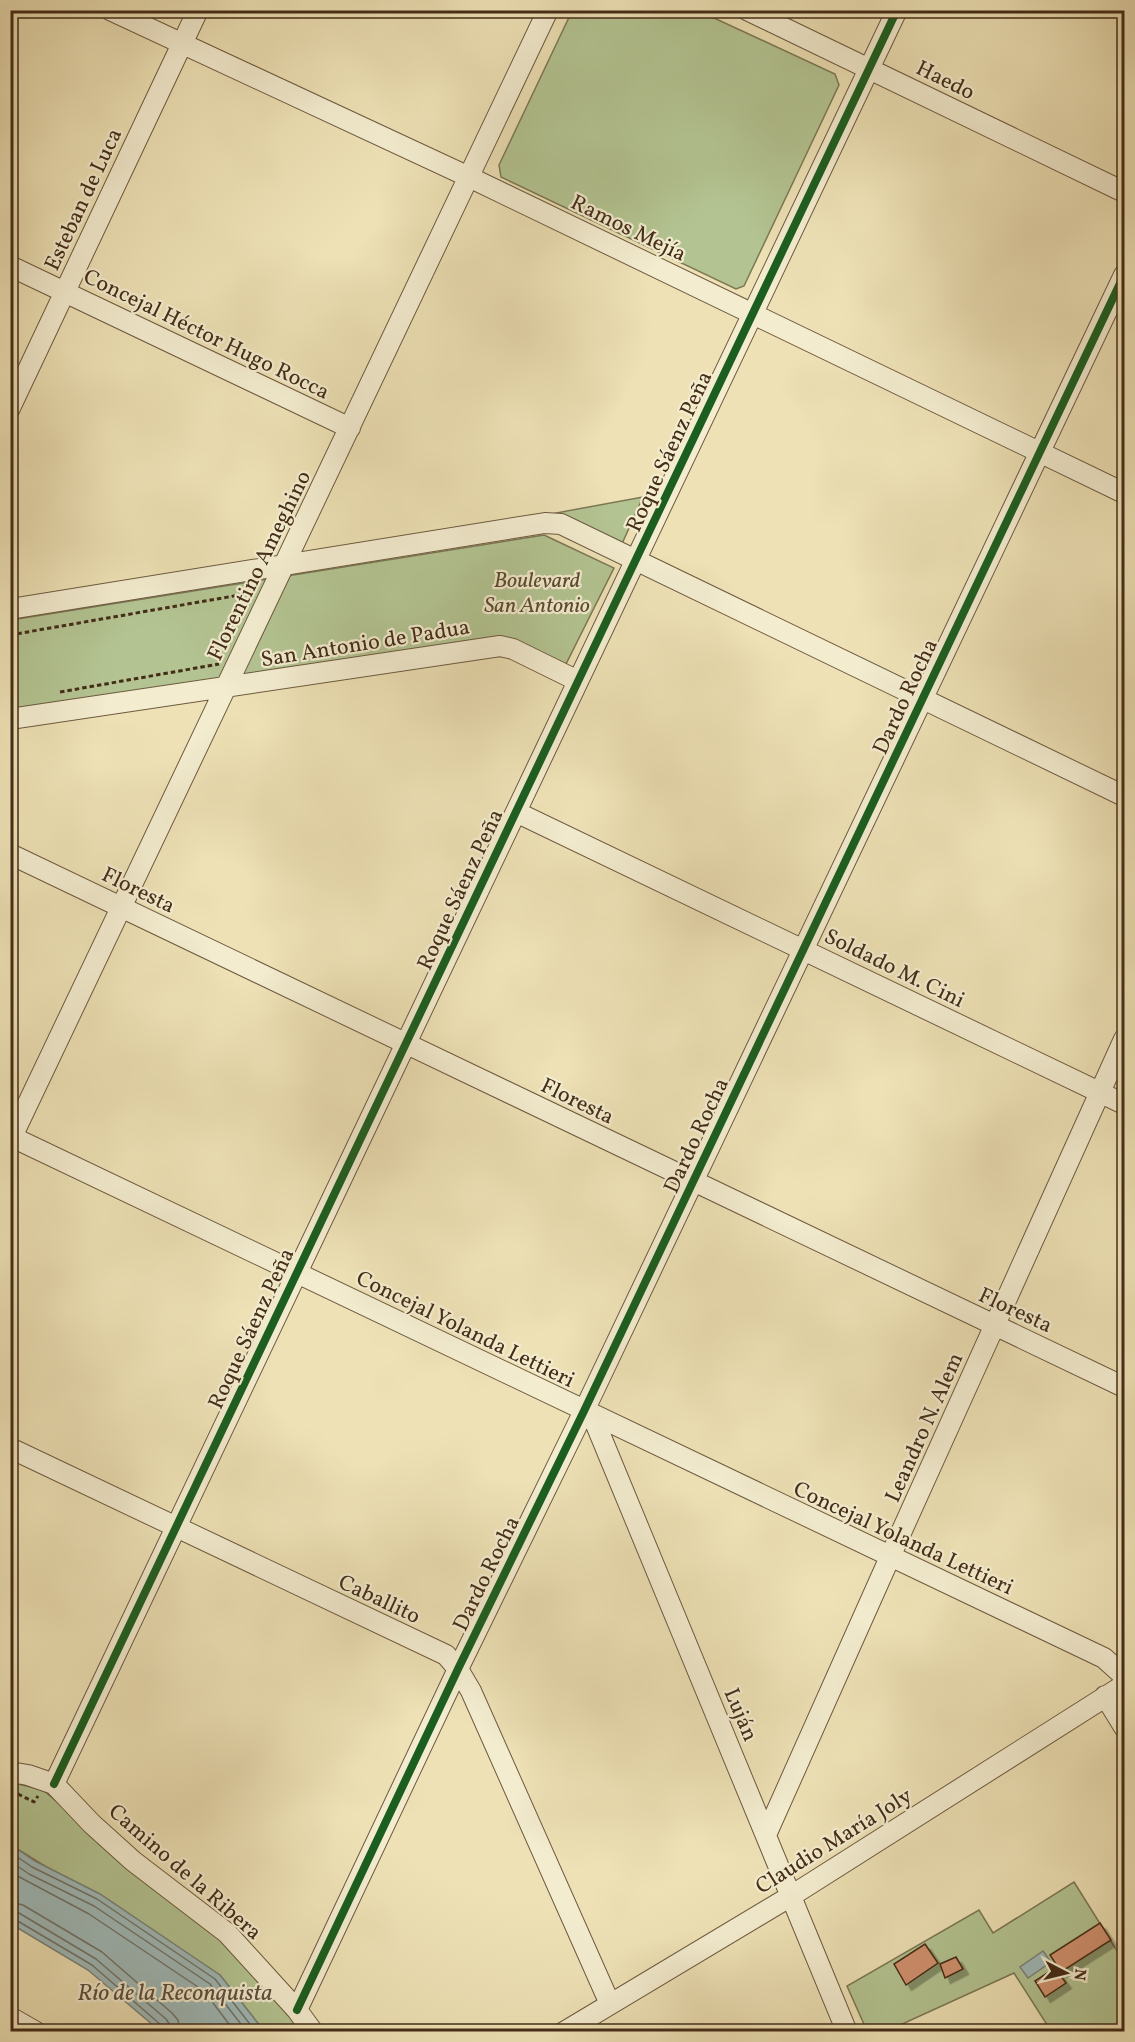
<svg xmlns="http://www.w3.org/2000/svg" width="1135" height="2042" font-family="Vollkorn,serif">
<defs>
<filter id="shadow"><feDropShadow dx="5.5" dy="5.5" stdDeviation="0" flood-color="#0004"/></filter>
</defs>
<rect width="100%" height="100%" fill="#ede1b5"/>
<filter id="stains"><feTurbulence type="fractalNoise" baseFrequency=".00333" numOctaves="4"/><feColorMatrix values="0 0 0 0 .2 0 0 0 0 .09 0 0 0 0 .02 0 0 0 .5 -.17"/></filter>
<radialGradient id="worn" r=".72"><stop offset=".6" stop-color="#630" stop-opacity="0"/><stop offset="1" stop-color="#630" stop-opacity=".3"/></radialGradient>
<path fill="#b3c492" stroke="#7c7855" stroke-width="1.5" d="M572 11H699L835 74 839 85 744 286 736 289 501 177 499 165Z
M643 497 621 546 556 513Z
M544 535 614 568 566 664 509 640 11 714V620Z
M10 1782 43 1790 84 1825 224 1938 303 2031H264L220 1975 11 1845Z
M1074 1882 1124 1962V2031H1051L1014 1973 887 2031H867L847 1986 979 1910 993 1933Z"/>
<path fill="#9fbab9" stroke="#7b8279" stroke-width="1.5" d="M11 1845 35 1861 100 1894 220 1975 264 2031H160L88 1970 11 1924Z
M1043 1951 1051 1962 1028 1978 1020 1967Z"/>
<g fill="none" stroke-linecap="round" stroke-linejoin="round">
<path stroke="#727468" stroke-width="1.5" d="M10 1852 32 1867 97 1899 215 1979 256 2032
M10 1861 29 1874 94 1906 210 1984 247 2032
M10 1872 89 1914 204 1991 235 2032
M10 1902 23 1905 102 1952 172 2013 178 2020 180 2032
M10 1911 19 1913 96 1959 166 2019 170 2025 171 2032
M10 1919 16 1920 92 1965 161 2025 163 2032"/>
</g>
<path fill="#d19270" stroke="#442d18" stroke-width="1.5" filter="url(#shadow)" d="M1100 1923 1111 1940 1061 1972 1050 1955Z
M925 1944 938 1963 906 1985 894 1964Z
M956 1957 963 1969 945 1978 940 1964Z
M1055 1968 1066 1983 1045 1997 1035 1981Z"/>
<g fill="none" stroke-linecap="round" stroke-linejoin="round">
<g stroke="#6e5a3f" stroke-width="22">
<path id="minor" d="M110 10 469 177 1124 493
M747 10 1124 192
M10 266 350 428
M10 408 198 10
M10 609 545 523 561 524 1124 796
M10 719 500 646 513 649 578 681
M516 812 1124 1104
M10 854 1124 1387
M10 1136 1104 1658 1124 1676
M10 1141 548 10
M592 1415 847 2032
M10 1448 446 1655 458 1669 471 1691 610 2004
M1105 1696 1124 1727
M10 1772 28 1775 54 1784 92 1824 133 1861 227 1933 297 2010 313 2032
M54 1784 897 10
M766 1835 890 1557 1124 1039
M297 2010 458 1669 584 1411 1124 275
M10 2017 36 2032
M564 2032 791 1896 1124 1685"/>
</g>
<path stroke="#442d18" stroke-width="3" stroke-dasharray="4.5 3" stroke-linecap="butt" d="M10 635 251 593
M60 692 219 664
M18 1794 34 1802 38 1796
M10 1810 19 1792"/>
<use href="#minor" stroke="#f3eccf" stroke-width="20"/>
<g stroke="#f3eccf" stroke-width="11">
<path id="cycleway" d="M54 1784 897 10
M297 2010 458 1669 584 1411 1124 275"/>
</g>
<use href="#cycleway" stroke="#1b5e20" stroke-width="8"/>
</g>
<g text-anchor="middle" stroke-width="4.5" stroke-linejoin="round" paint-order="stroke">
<g font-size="22" fill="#442d18" stroke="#f3eccf">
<text transform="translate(946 79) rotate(26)" y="8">Haedo</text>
<text transform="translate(82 199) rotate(-65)" y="8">Esteban de Luca</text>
<text transform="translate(629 227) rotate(26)" y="8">Ramos Mejía</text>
<text transform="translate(207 333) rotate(26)" y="8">Concejal Héctor Hugo Rocca</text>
<text transform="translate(668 451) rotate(-65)" y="8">Roque Sáenz Peña</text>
<text transform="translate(258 565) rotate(-64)" y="8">Florentino Ameghino</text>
<text transform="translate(365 642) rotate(-9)" y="8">San Antonio de Padua</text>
<text transform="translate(904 696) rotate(-65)" y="8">Dardo Rocha</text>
<text transform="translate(139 889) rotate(26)" y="8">Floresta</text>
<text transform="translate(459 889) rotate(-65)" y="8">Roque Sáenz Peña</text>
<text transform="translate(895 967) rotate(26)" y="8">Soldado M. Cini</text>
<text transform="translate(578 1100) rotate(26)" y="8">Floresta</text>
<text transform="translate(695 1135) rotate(-65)" y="8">Dardo Rocha</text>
<text transform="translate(1016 1309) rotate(25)" y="8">Floresta</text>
<text transform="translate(250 1328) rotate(-65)" y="8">Roque Sáenz Peña</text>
<text transform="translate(466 1328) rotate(26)" y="8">Concejal Yolanda Lettieri</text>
<text transform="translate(923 1427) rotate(-66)" y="8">Leandro N. Alem</text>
<text transform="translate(904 1537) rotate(25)" y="8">Concejal Yolanda Lettieri</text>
<text transform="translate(485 1573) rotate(-64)" y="8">Dardo Rocha</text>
<text transform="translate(380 1598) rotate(25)" y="8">Caballito</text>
<text transform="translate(742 1714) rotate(67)" y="8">Luján</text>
<text transform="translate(833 1840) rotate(-32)" y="8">Claudio María Joly</text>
<text transform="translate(186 1871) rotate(41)" y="8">Camino de la Ribera</text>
</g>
<g font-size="22" font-style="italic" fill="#5a4b30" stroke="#f3eccf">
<text x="537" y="587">Boulevard<tspan x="537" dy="25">San Antonio</tspan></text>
</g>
<g font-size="24" font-style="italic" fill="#5b5040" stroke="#f3eccf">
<text x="175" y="2000">Río de la Reconquista</text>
</g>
</g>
<rect width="1135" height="2042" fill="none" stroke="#ede1b5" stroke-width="36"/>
<rect x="12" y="12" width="1111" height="2018" fill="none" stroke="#442d18" stroke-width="3"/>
<rect x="18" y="18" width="1099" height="2006" fill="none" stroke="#442d18" stroke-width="1.5"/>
<g transform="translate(1066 1973) rotate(97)" stroke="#f3eccf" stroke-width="4.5" paint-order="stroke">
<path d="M0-4.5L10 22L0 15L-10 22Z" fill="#442d18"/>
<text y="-9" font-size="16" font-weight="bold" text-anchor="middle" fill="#442d18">N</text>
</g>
<rect width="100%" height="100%" filter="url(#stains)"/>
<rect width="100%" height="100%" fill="url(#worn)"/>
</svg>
